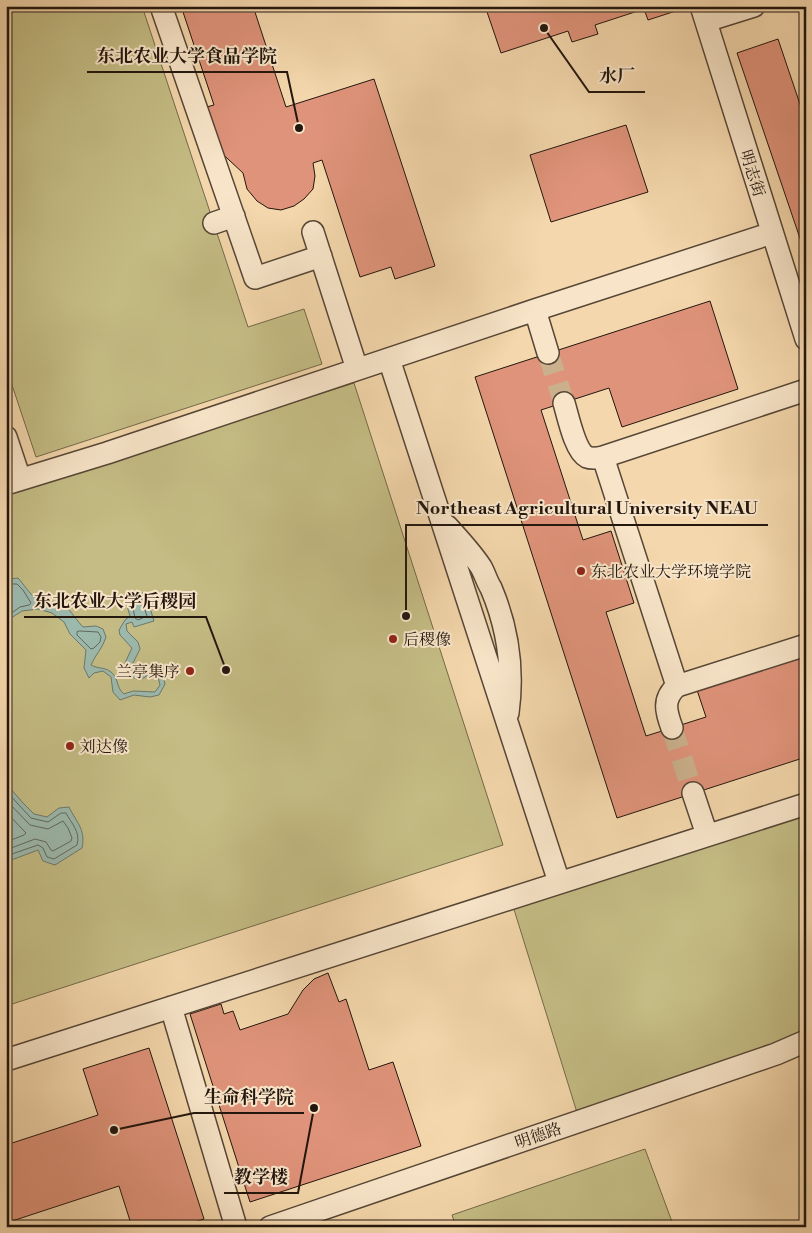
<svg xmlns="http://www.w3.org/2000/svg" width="812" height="1233" font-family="'Libre Bodoni','Noto Serif SC',serif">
<rect width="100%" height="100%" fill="#f4d7ac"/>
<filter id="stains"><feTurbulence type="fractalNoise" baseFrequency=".004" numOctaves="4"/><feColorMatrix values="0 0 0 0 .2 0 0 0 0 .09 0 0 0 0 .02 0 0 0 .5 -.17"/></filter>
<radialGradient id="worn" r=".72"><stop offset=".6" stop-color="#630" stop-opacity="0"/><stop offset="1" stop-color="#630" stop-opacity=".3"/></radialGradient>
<path fill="#c4bc84" stroke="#736949" d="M6 6H142L248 327 304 309 322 364 36 457 6 367Z
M354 383 503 845 6 1006V495Z
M806 806V1041L579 1119 512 903Z
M645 1149 674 1227H456L452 1215Z"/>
<path fill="#9cb9ad" stroke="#6b786d" d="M18 578C23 583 30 595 36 598 45 604 57 600 66 606 68 608 79 623 83 627L96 626 103 629 106 637C103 648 95 655 91 665 98 669 105 667 111 672 119 678 116 688 124 694L133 691 155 692 160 685 158 677 152 673C149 674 145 678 141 679 131 681 127 670 125 663L132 648 120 635 119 630 125 620 130 616 125 599 145 592 154 621 134 627 132 622 126 624 127 631 138 642 140 649 131 667 134 674C144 675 149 668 159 669L163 675 165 684 159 695 150 697 134 695 120 700 113 692 111 677 103 671 94 673 89 678 84 668 86 650 70 634 64 622 52 613 38 609 22 611 11 618 6 630V581L9 579Z
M6 772 10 788 23 803 34 814 47 817 59 808 69 807C76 822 86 829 82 848L55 865 43 861 38 850 6 862Z"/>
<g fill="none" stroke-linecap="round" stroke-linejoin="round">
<path stroke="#5f685e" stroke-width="1" d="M6 584H17L23 590 31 603 29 605 20 607 6 617
M141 599 147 616 138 620 135 618 132 603Z
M80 631 98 632 101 637 100 642 94 648 91 649 77 635V632Z
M6 791 31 818 48 822 61 813H66C71 823 81 832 77 845L54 859 47 857 43 848 38 845 6 856
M6 800 30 825 48 829 63 821 68 828 72 838 71 841 53 851 51 850 46 842 35 839 6 850
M6 812 26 833 24 835 6 842"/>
</g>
<path fill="#df937a" stroke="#22160e" d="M189 6H253L286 107 374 79 435 266 395 279 391 267 360 277 322 160 313 163 315 176 313 189 304 199 294 206 281 210 268 208 257 201 247 189 243 173 215 147 203 108 214 105 182 9Z
M485 6H681L682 9 648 20 644 9 595 25 598 34 572 42 568 31 501 53Z
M778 39 806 122V256L737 53Z
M626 125 648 192 551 222 530 155Z
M710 301 738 389 622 427 609 388 541 410 583 540 611 531 634 603 606 612 646 736 706 717 697 690 806 655V757L617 818 475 377Z
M328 973 339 1002 346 999 369 1070 393 1062 421 1146 250 1202 190 1014 221 1004 224 1014 233 1011 240 1030 288 1014 303 990 314 979Z
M149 1048 204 1219 179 1227H132L119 1186 6 1223V1145L98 1115 83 1069Z"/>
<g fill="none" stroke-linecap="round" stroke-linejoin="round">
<path stroke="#cab08c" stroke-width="21" stroke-dasharray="21 11" stroke-linecap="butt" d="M548 353 564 403
M672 728 693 793"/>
<g stroke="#564636" stroke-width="24">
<path id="minor" d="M161 6 255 278 321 256
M701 6 806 339
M706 21 754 6
M214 223 234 216
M313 232 357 369
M535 310 548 353
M389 359 559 882
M564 403C568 416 575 451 587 457 592 459 598 458 603 457L806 390
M6 437 20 479
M603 457 677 686C662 699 666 712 672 728
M6 484 107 453 535 310 772 233
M447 526C459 539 471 552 481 567 485 574 487 582 491 588 508 628 514 669 508 713
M677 686 806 645
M693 793 707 835
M171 1007 236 1227
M6 1060 806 804
M270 1227 776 1054 806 1041"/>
</g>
<use href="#minor" stroke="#f8e5c9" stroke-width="21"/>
</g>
<g fill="#8f2418" stroke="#f8e5c9" stroke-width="2">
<circle cx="581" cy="571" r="5"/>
<circle cx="393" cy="639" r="5"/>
<circle cx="190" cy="671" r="5"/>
<circle cx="70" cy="746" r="5"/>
</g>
<g text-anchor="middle" stroke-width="4" stroke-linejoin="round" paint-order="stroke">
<g font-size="16" fill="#22160e" stroke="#f8e5c9">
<text transform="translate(753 173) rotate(72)" y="6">明志街</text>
<text transform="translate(538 1135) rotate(-19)" y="6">明德路</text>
</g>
<g font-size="16" fill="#22160e" stroke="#f8e5c9" text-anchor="start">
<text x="591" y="577">东北农业大学环境学院</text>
<text x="403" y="645">后稷像</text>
<text x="180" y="677" text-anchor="end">兰亭集序</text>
<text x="80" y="752">刘达像</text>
</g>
</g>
<path fill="none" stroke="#22160e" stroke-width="2" d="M299 128L287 72H87M544 28L589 92H645M406 616L406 525H768M226 670L206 617H24M114 1130L194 1113H304M314 1108L298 1193H224"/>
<g fill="#22160e" stroke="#f8e5c9" stroke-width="2">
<circle cx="299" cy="128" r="5"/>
<circle cx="544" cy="28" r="5"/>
<circle cx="406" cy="616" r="5"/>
<circle cx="226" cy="670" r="5"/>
<circle cx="114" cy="1130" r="5"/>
<circle cx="314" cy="1108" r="5"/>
</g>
<g font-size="18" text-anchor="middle" font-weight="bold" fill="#22160e" stroke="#f8e5c9" stroke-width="4" stroke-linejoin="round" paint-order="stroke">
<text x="187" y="62">东北农业大学食品学院</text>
<text x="617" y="82">水厂</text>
<text x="587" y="514">Northeast Agricultural University NEAU</text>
<text x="115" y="607">东北农业大学后稷园</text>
<text x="249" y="1103">生命科学院</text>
<text x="261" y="1183">教学楼</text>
</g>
<rect width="812" height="1233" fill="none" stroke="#f4d7ac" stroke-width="25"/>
<rect x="8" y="8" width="797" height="1218" fill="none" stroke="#22160e" stroke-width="2.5"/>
<rect x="12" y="12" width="787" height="1208" fill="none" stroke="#22160e"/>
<rect width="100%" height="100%" filter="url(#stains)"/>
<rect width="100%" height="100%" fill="url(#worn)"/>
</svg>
